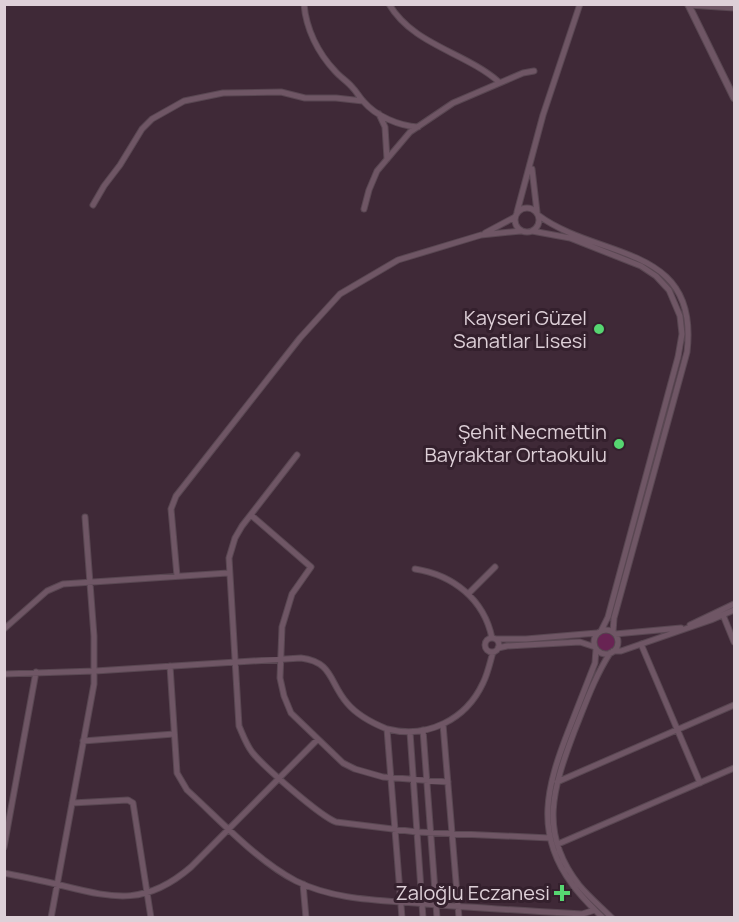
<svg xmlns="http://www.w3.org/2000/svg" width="739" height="922" font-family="Manrope,sans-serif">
<rect width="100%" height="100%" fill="#3f2937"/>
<path fill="#682353" d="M597 642a9 9 0 1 1 18 0a9 9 0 1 1-18 0Z"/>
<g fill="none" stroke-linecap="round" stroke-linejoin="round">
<g stroke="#594752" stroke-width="7">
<path id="minor" d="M304 4C306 29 318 53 335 71 340 77 347 81 352 87 357 92 359 97 364 102 376 116 399 126 418 127
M389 4C413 45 465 52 499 82
M688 5 734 8
M379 114 385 127 387 159
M532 169 537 212
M93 205 104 186 120 165 142 129 152 119 184 101 223 93 281 92 305 98H336L363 101
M515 220a12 12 0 1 1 24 0a12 12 0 1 1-24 0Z
M364 209 369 190 377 171 410 132 453 103 523 73 534 71
M517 212 543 115 580 4
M538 215C598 260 700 243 687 352L614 618 613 632
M532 231 570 238 641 266 656 276 669 290 680 316 682 334 678 357 608 617 601 631
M485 233 515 217
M297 455 242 526 235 538 229 558 239 726C243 735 246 744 252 752 263 766 320 816 336 822L417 832 550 838
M251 515 311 567 292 594 282 627 280 678 284 696 291 713 343 763 355 769 383 777 448 782
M415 569C453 575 484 599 492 638
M177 576 171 509 176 496 300 338 340 294 398 260 481 235 521 231
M468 594 495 567
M723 615 734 642
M690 625 734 604
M4 629 47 591 63 584 228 573
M594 642a12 12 0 1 1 24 0a12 12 0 1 1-24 0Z
M615 634 681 628
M485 645a7 7 0 1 1 14 0a7 7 0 1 1-14 0Z
M496 639H526L597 633
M641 644 700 783
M498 648 507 646 580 642 595 647
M596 649 595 663C586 686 577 709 568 732 547 786 534 833 572 884 581 897 592 907 603 918
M613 651H621L711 620 734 610
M610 653C594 678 585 705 574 732 553 788 538 833 579 885 589 897 601 907 612 918
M170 666 177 773 187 790C220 820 257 861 296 881 336 901 383 900 426 904 478 908 530 911 582 914L595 910
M4 674 95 671 301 658C333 662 329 682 347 703 357 715 372 723 387 729L402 918
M443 724 459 918
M387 729C427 739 466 720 483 683 488 673 490 662 493 652
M423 730 437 918
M410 732 423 918
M83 741 174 734
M557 782 734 705
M72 803 128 800 133 803 151 918
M558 844 734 768
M4 847 36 672
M4 873C24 877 44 881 64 886 116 899 147 905 191 867L318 739
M303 884 306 918
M51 918 94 684V636L85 517"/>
</g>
<g stroke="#594752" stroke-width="8">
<path id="tertiary" d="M688 4 734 98"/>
</g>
<use href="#minor" stroke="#6f5665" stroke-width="5"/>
<use href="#tertiary" stroke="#6f5665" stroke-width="6"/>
</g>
<g fill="#56d671" stroke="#34202d" stroke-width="2">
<circle cx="599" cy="329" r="6"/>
<circle cx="619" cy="444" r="6"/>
<path d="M559 884h6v6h6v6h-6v6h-6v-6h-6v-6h6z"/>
</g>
<g text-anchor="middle" stroke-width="6" stroke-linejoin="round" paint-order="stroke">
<g font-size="20" fill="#ded0d8" stroke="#34202d" text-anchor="end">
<text x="587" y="325">Kayseri Güzel<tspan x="587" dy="23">Sanatlar Lisesi</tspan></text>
<text x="607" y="439">Şehit Necmettin<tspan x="607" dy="23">Bayraktar Ortaokulu</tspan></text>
<text x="550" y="900">Zaloğlu Eczanesi</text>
</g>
</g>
<rect width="739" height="922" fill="none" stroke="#ded0d8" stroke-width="12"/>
</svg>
